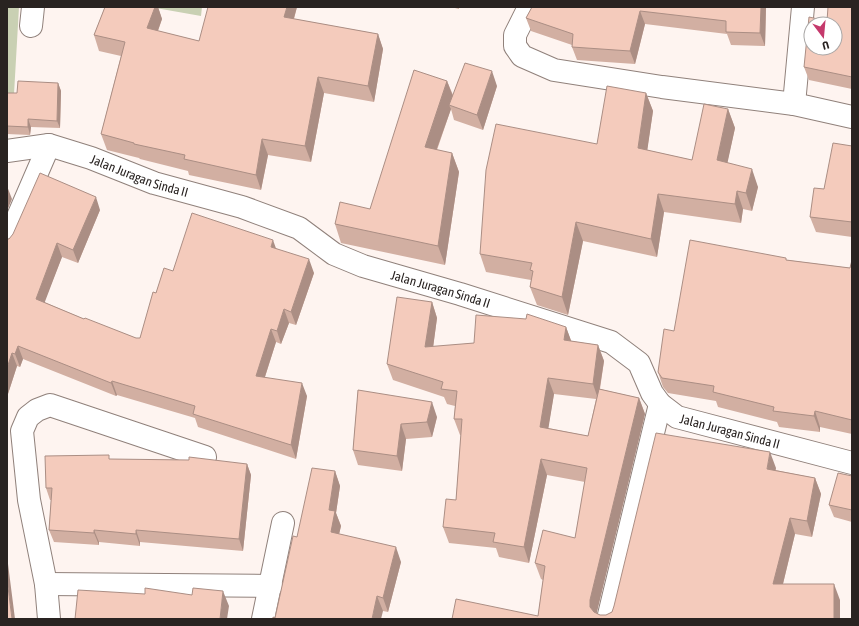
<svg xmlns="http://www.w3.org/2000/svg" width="859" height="626" font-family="'Asap Condensed',sans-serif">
<rect width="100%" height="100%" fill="#fef4f0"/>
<path fill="#c9d0b3" d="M7 7H19L14 94H7Z
M150 7H202L201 16Z"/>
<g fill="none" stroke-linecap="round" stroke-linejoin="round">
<g stroke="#90817b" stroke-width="24">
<g id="street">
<path d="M529 7 515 35V46L522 56 554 70 662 87 794 104 852 117"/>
<path d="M31 26 33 7"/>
<path d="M794 104 803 7"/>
<path id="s1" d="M7 151 49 145 91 158 154 183 242 207 299 228 334 254 363 266 460 294 611 342 639 363 652 393 660 404 677 417 852 463"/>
<path d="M7 242 49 145"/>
<path d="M46 584 271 586"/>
<path d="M49 619 46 584 29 500 22 431 28 417 37 410 50 405 205 457"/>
<path d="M263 619 283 523"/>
<path d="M608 619 660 404"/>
</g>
</g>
<use href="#street" stroke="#fff" stroke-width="22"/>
</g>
<path fill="#d2afa2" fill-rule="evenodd" d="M105 7H158L162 19 158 31 199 41 297 7 294 19 378 34 383 49 374 102 324 93 311 162 268 155 261 190 189 175 188 171 140 159 139 158 107 150 101 134 121 56 99 51 94 35Z
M451 7H459V9Z
M532 7H766L765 46 731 45 727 34 645 24 635 64 577 60 572 47V45L531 31 526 18Z
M852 7V89L809 80 804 67 827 21Z
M447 81 453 95 497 86 483 130 454 120 451 109 437 150 452 153 459 172 445 265 341 243 335 224 370 209Z
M58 83 61 91 60 128 31 127 30 135 7 134V93H17Z
M646 93 653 111 647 150 692 160 728 109 735 128 727 163 758 187 752 211 743 209 741 223 664 212 657 257 583 241 568 315 537 305 530 287 531 280 486 272 480 254 597 144Z
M852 146V237L816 232 810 217 824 189Z
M100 210 78 263 62 257 44 302 84 319 136 338H140L156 293 173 271 276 248 314 273 296 325 289 323 281 344 276 342 265 377 307 396 296 459 198 427 195 418 117 395 116 396 23 359 20 367 17 366 7 397V239Z
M787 260 850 268 852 260V434L820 427V432L779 427 777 422 718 407 716 401 668 393 663 387 658 372 674 331Z
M432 302 437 318 433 347 474 343 566 327 571 341 598 345 604 361 600 389 639 398 645 414 596 614 600 615H606L612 612 776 468 775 470 815 478 821 494 812 537 795 534 783 584 840 600V619H452L538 616 543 580 541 579 535 563 575 538 585 482 547 475 529 563 499 557 496 548 449 543 443 527 456 500 461 435H460L454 419 455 406 447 404 444 397 393 380 387 364ZM554 394 596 399 588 436 548 428Z
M358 390 437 417 432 437 406 439 402 471 358 465 353 450Z
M111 459 247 464 251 475 243 551 140 542V546L99 542V545L54 542 49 530 51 500H50L46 488Z
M335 471 340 486 336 513 341 526 339 534 401 562 388 612 383 611 275 618 297 537Z
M852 476V522L834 517 829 505Z"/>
<path fill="#ab8e84" d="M155 7H158L162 19 153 44 147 28Z
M287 7H297L290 32 284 17Z
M761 7H766L765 46 760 33Z
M640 11 645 24 635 64 630 51Z
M378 34 383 49 374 102 368 86Z
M492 71 497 86 483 130 477 115Z
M318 77 324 93 311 162 305 146Z
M447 81 454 99 449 105 451 109 431 165 425 147Z
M58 83 61 91 60 128 57 121Z
M646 93 653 111 645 166 638 148Z
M728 109 735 128 724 179 717 160Z
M28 119 31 127 30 135 28 127Z
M262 139 268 155 261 190 256 175Z
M452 153 459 172 445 265 438 246Z
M752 169 758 187 752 211 746 193Z
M7 186 12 199 7 211Z
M737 191 743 209 741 223 735 204Z
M658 194 664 212 657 257 651 239Z
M96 197 100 210 78 263 73 250Z
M576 222 583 241 568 315 562 297Z
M273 240 278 254 271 247Z
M57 243 62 257 41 312 36 299Z
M309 259 314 273 296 325 291 312Z
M432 302 437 318 431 363 425 347Z
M284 309 289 323 281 344 277 331Z
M566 327 572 343 564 340Z
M271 329 276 342 261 389 256 376Z
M598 345 604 361 598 399 593 384Z
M18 346 23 359 20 367 15 354Z
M12 353 17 366 7 397V368Z
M548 378 554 394 546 443 540 427Z
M112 381 117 395 116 396 111 383Z
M302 383 307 396 296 459 291 445Z
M639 398 645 414 596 616 590 607V600Z
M432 402 437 417 432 437 427 422Z
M815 411 820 427V432L814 416Z
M401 424 406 439 402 471 397 456Z
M770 452 776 468 773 485 767 469Z
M541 459 547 475 529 563 524 547Z
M247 464 251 475 243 551 239 539Z
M335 471 340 486 336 513 341 526 336 547 331 532 329 510Z
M815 478 821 494 812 537 807 521Z
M790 518 795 534 779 600 773 584Z
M94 530 99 542V545L94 533Z
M136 530 140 542V546L136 534Z
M396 547 401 562 388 612 383 598Z
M7 556 15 619H12L7 579Z
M834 584 840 600V619H834Z
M223 591 229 606 227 619H220Z
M377 596 383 611 381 619H372Z"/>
<path fill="#f4cbbc" stroke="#ab8e84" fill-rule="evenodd" d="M105 7H155L147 28 199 41 208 7H287L284 17 378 34 368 86 318 77 305 146 262 139 256 175 184 159 185 155 134 144V143L101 134 125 42 94 35Z
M532 7H761L760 33 726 32V21L640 11 630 51 572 47 573 34 526 18Z
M828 7H852V77L804 67 809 17 827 21ZM811 24H835V48H811Z
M465 63 492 71 477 115 449 105Z
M414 70 447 81 425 147 452 153 438 246 335 224 340 202 370 209Z
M18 81 58 83 57 121 28 119V127L7 126V93H17Z
M607 86 646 93 638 148 692 160 704 104 728 109 717 160 752 169 746 193 737 191 735 204 658 194 651 239 576 222 562 297 530 287 533 271 530 270 532 263 480 254 486 170 496 124 597 144Z
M833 143 852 146V222L810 217 814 188 824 189Z
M40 173 96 197 73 250 57 243 36 299 84 319 85 318 136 338H140L153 292 156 293 164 268 173 271 192 213 273 240 271 247 309 259 291 312 284 309 277 331 271 329 256 376 302 383 291 445 193 414 195 406 112 381 111 383 18 346 15 354 12 353 7 368V239H9L13 234Z
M690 240 786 258V260L850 268 852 260V420L815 411 814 416 773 411 774 407 713 392 714 386 662 378 658 372 664 329 674 331Z
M397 297 432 302 425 347 474 343 476 315 526 319 527 314 566 327 564 340 598 345 593 384 548 378 540 427 588 436 599 389 639 398 590 600V607L594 612 600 615H606L612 612 614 606 656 433 770 452 767 469 815 478 807 521 790 518 773 584H834V619H452L456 599 538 616 545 566 535 563 543 530 575 538 587 468 541 459 524 547 493 542 495 533 443 527 446 499 456 500 462 419H454L457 391 441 389 443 382 387 364Z
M358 390 432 402 427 422 401 424 397 456 353 450Z
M109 455V459L189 460V457L247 464 239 539 136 530V534L94 530V533L49 530 52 488H46L45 456Z
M312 468 335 471 329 510 335 511 331 532 396 547 383 598 377 596 372 619H273V617L275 618 293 536 297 537Z
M838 473 852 476V510L829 505Z
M7 579 12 619H7Z
M145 588 192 595 193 588 223 591 220 619H75L78 590 145 594Z"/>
<g text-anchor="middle" stroke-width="3" stroke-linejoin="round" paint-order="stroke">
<g font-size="13" fill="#292321" stroke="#fff">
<text dy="5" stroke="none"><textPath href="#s1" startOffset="138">Jalan Juragan Sinda II</textPath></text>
<text dy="5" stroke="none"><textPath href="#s1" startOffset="462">Jalan Juragan Sinda II</textPath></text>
<text dy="5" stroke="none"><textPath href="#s1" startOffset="798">Jalan Juragan Sinda II</textPath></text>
</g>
</g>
<rect width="859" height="626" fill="none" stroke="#292321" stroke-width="16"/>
<g transform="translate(823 36) rotate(164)"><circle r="19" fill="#ffffff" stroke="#a9a7a6"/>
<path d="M0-3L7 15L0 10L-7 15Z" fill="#c5396c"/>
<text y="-6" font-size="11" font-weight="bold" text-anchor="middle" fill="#292321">U</text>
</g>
</svg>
